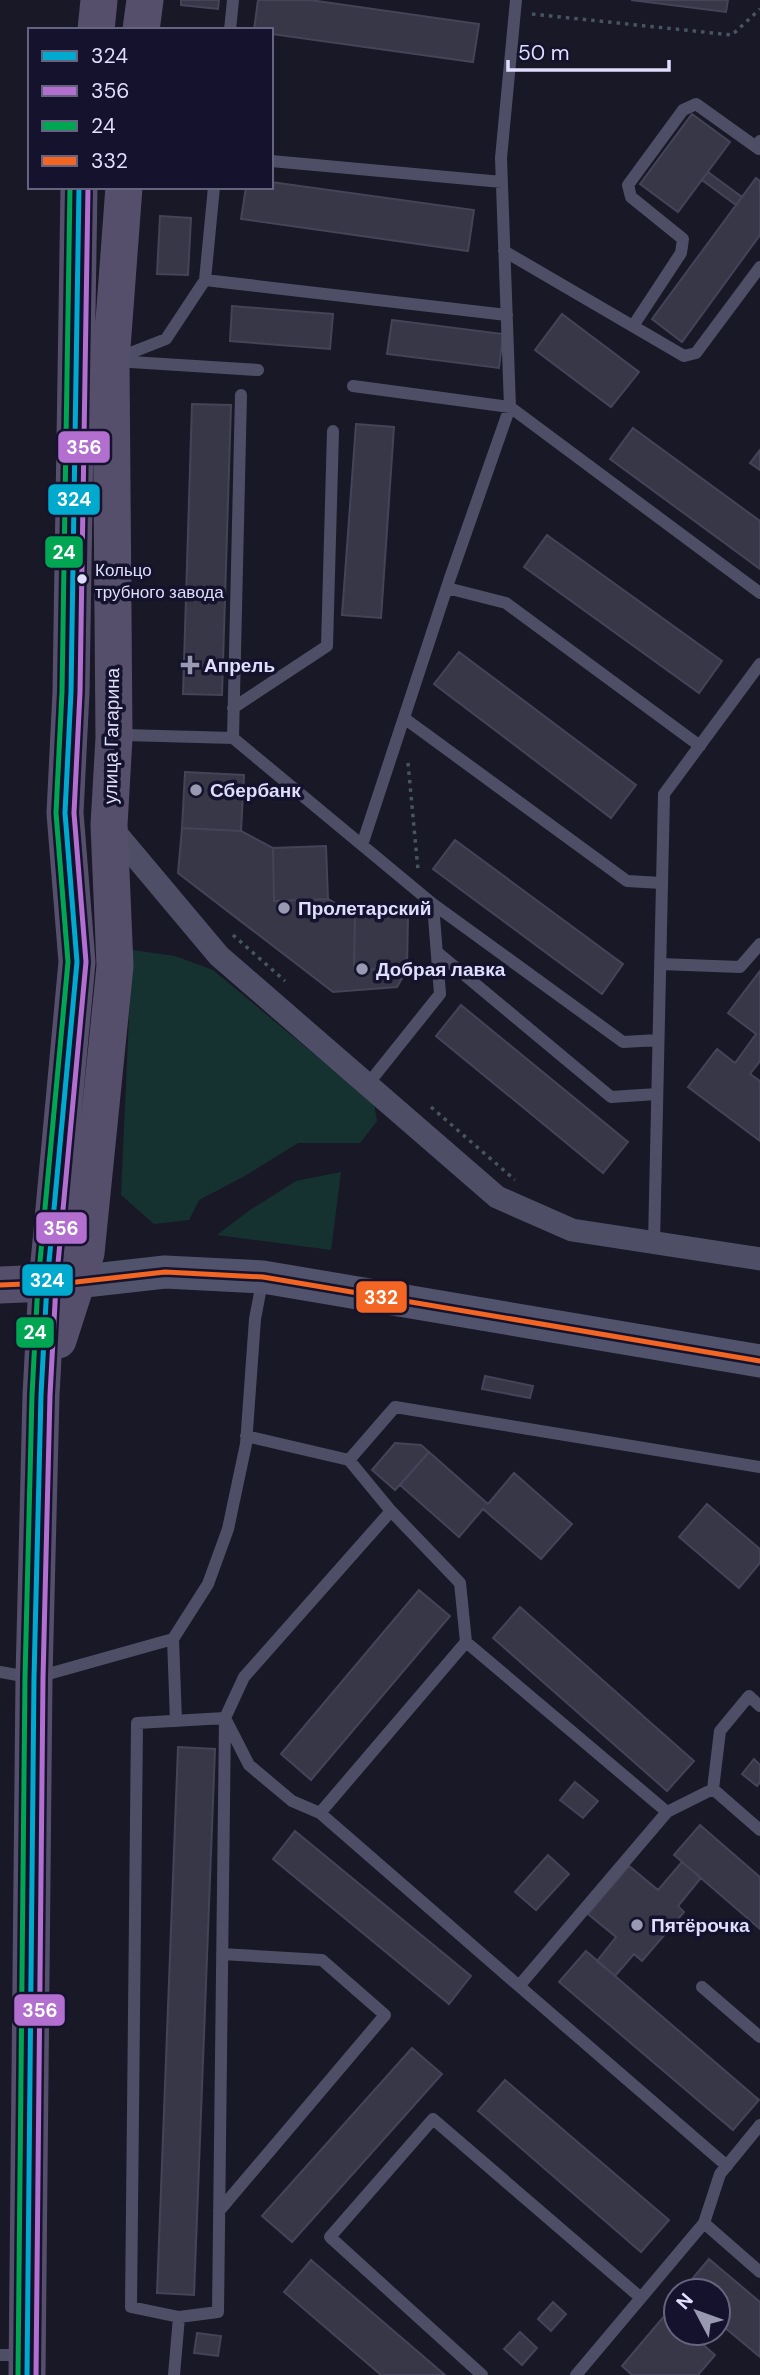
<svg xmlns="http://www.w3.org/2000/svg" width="760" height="2375" font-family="'DM Sans',sans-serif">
<rect width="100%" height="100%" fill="#191826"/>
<path fill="#163230" d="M132 950 175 956 213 970 374 1104 377 1121 360 1143H298L243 1177 199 1200 189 1220 154 1224 121 1195Z
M341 1172 331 1250 217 1235 250 1210 296 1181Z"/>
<path fill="#383747" stroke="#454358" stroke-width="2" d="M181 0H219L218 9 181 5Z
M258 0H310L479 24 473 62 271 34V30H254Z
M631 0H728L726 12Z
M692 114 730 142 678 212 640 184Z
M708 172 742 197 736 205 702 180Z
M756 178 760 181V235L682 342 652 319Z
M271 182 474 210 468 251 241 219 246 187H271Z
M160 216 191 218 188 275 157 274Z
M232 306 333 314 330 349 230 341Z
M562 314 639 372 611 407 535 350Z
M392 320 503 334 499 368 387 354Z
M192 404 231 405 222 695 183 694Z
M356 424 394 427 381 618 342 615Z
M633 428 760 521V569L610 459Z
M760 450V470L750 463Z
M547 535 722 661 699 693 524 567Z
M459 652 636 785 611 818 434 684Z
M185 772 244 775 241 831 182 828Z
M182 828 241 831 273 848 274 901 328 899 355 915 354 969 407 970 397 987 333 992 178 873Z
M455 840 623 964 602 994 433 869Z
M326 846 328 899 274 901 273 848Z
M355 915 408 916 407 970 354 969Z
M760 971V1061L750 1074 760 1081V1141L688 1087 717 1049 735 1063 756 1034 728 1013Z
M461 1005 628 1142 603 1173 436 1036Z
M485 1376 533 1386 530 1398 482 1389Z
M395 1443 421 1445 429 1452 395 1490 372 1470Z
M429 1452 488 1504 514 1473 572 1524 541 1559 483 1509 459 1537 400 1485Z
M707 1504 760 1549V1563L739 1588 679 1537Z
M419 1590 450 1616 311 1780 281 1754Z
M520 1607 694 1761 667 1791 493 1638Z
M178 1747 215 1749 194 2295 157 2293Z
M754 1759 760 1765V1782L757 1786 742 1774Z
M575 1782 598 1801 583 1818 560 1800Z
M700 1825 760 1877V1929L674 1855Z
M295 1831 471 1976 449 2004 273 1859Z
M548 1855 569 1874 536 1910 515 1892Z
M682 1862 701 1878 678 1906 684 1912 642 1961 634 1954 615 1976 597 1961 616 1937 588 1914 629 1866 658 1890Z
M586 1951 759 2100 733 2130 559 1982Z
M412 2048 442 2074 292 2242 262 2216Z
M505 2080 669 2220 641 2252 478 2111Z
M709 2259 760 2302V2357L718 2322V2291H682Z
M311 2260 445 2375H381L284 2292Z
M553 2302 566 2314 551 2331 538 2319Z
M666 2314 676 2322V2333H706L699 2341 715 2355 698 2375H632L622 2366Z
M520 2332 537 2348 522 2365 504 2349Z
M197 2333 221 2336 218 2356 194 2353Z"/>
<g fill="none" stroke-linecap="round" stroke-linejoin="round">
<path stroke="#475462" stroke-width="3.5" stroke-dasharray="3.5 5" stroke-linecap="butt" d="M532 14 732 35 760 9
M408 763 418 870
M233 935 285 981
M431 1107 515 1180"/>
<path stroke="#4e4f67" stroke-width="12" d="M516 0 501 158 510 407 760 593
M230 30 233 0
M271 161 502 182
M504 251 684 356 696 353 760 267
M205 280 507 315
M633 326 681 253 683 239 631 197 628 185 683 110 696 104 759 149 760 141
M115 359 166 339 205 280 214 187
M115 361 258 370
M353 386 510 407 450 578 362 845
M447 588 506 603 700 746
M233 708 327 646 333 431
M404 718 627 881 662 883
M117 737 125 735 233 738 433 904 440 994 368 1084
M233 738 241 395
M433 904 623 1042 658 1040
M437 952 611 1097 657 1094
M660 964 740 967 760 944
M654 1243 664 794 760 664
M246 1436 349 1460 395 1407 760 1467
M391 1511 460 1583 466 1642
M0 1672 34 1678 173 1639
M225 1718 137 1723 131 2307 179 2317 218 2312 225 1718 244 1677 391 1511 349 1460
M176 1721 173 1639 208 1584 228 1529 246 1444 255 1319 263 1277
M227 1722 249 1765 292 1801 320 1813
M713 1789 720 1731 749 1696 760 1706
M519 1986 320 1813 466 1642 667 1812
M702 1987 760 2037
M760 2125 720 2174 704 2223 760 2272
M727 2166 519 1986 667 1812 713 1789 760 1830
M219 2211 385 2015 322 1960 222 1954
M0 2355H24
M174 2375 179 2317
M482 2375 330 2237 433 2119 641 2298
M576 2375 704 2223"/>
<path stroke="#4e4f67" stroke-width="23" d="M109 825 219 956 497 1197 572 1230 760 1259"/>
<path stroke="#51536c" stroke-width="33" d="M76 1282 165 1272 263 1277 760 1361"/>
<path stroke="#564f6b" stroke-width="37" d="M96 30 99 0
M141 30 145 0
M0 1285 71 1282
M58 1340 86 1253 115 966 109 825 114 738 111 361 124 187
M27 2375 34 1678 41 1395 47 1284 77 962 65 813 71 692 79 187"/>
<g stroke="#14122c" stroke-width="10">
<path id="bus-1" d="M27 2375 34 1678 41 1395 47 1284 77 962 65 813 71 692 79 187"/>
</g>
<g stroke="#14122c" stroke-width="10">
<path id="bus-2" d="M36 2375 43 1678 50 1395 56 1285 86 962 74 813 80 692 88 187"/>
</g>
<g stroke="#14122c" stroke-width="10">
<path id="bus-3" d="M18 2375 25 1678 32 1395 38 1283 68 962 56 813 62 692 70 187"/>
</g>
<g stroke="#14122c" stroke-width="10">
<path id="bus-4" d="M0 1285 76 1282 165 1272 263 1277 760 1361"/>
</g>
<use href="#bus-1" stroke="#00a9ce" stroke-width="5"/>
<use href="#bus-2" stroke="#b36fd0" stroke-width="5"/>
<use href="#bus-3" stroke="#00a651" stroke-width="5"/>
<use href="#bus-4" stroke="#f26522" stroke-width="5"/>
</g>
<circle fill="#dfdefe" stroke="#14122c" stroke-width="2.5" cx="82" cy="579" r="6"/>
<g fill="#9a99b2" stroke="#14122c" stroke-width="2.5">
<path d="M186.5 654.5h7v7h7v7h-7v7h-7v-7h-7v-7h7z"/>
<circle cx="196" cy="790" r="7"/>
<circle cx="284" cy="908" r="7"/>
<circle cx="362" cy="969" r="7"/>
<circle cx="637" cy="1925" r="7"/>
</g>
<g text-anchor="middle" stroke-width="7" stroke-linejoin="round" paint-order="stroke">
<g font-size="17" fill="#dfdefe" stroke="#14122c" text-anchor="start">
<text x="95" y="576">Кольцо<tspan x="95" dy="22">трубного завода</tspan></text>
</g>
<g font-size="19" font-weight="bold" fill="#dfdefe" stroke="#14122c" text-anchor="start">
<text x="204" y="672">Апрель</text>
<text x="210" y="797">Сбербанк</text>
<text x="298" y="915">Пролетарский</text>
<text x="376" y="976">Добрая лавка</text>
<text x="651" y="1932">Пятёрочка</text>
</g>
<g font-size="19" fill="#dfdefe" stroke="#14122c">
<text transform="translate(111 736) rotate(-89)" y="7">улица Гагарина</text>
</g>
</g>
<g stroke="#14122c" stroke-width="2.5">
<rect x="57" y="430" width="54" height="34" rx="7" fill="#b36fd0"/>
<rect x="47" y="483" width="54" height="33" rx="7" fill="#00a9ce"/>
<rect x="44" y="535" width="40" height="34" rx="7" fill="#00a651"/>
<rect x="35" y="1211" width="53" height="34" rx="7" fill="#b36fd0"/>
<rect x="21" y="1263" width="53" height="34" rx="7" fill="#00a9ce"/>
<rect x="355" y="1280" width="53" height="34" rx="7" fill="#f26522"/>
<rect x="15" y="1316" width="40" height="33" rx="7" fill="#00a651"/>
<rect x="13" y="1993" width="53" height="34" rx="7" fill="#b36fd0"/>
</g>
<g font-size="19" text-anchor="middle" font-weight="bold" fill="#fff">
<text x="84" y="454">356</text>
<text x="74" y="506">324</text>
<text x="64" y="559">24</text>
<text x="61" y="1235">356</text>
<text x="47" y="1287">324</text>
<text x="381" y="1304">332</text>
<text x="35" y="1339">24</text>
<text x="40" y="2017">356</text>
</g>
<rect x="28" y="28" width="245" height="161" fill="#14122c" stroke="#656480" stroke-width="2"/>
<rect x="42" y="51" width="35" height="10" fill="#00a9ce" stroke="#656480" stroke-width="2"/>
<text x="91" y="63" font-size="21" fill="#dfdefe">324</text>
<rect x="42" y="86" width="35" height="10" fill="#b36fd0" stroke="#656480" stroke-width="2"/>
<text x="91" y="98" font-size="21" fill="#dfdefe">356</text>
<rect x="42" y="121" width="35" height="10" fill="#00a651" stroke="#656480" stroke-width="2"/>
<text x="91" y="133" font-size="21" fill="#dfdefe">24</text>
<rect x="42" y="156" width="35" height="10" fill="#f26522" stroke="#656480" stroke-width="2"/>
<text x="91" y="168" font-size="21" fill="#dfdefe">332</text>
<g transform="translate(697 2312) rotate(311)"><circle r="33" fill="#14122c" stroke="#656480" stroke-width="2"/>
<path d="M0-5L12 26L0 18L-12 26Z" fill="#9a99b2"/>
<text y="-10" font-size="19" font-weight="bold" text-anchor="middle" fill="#dfdefe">N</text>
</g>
<path d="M508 60v10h161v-10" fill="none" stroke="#dfdefe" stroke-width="3.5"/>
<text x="518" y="60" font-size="21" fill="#dfdefe" stroke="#14122c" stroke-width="5" paint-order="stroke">50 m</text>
</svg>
